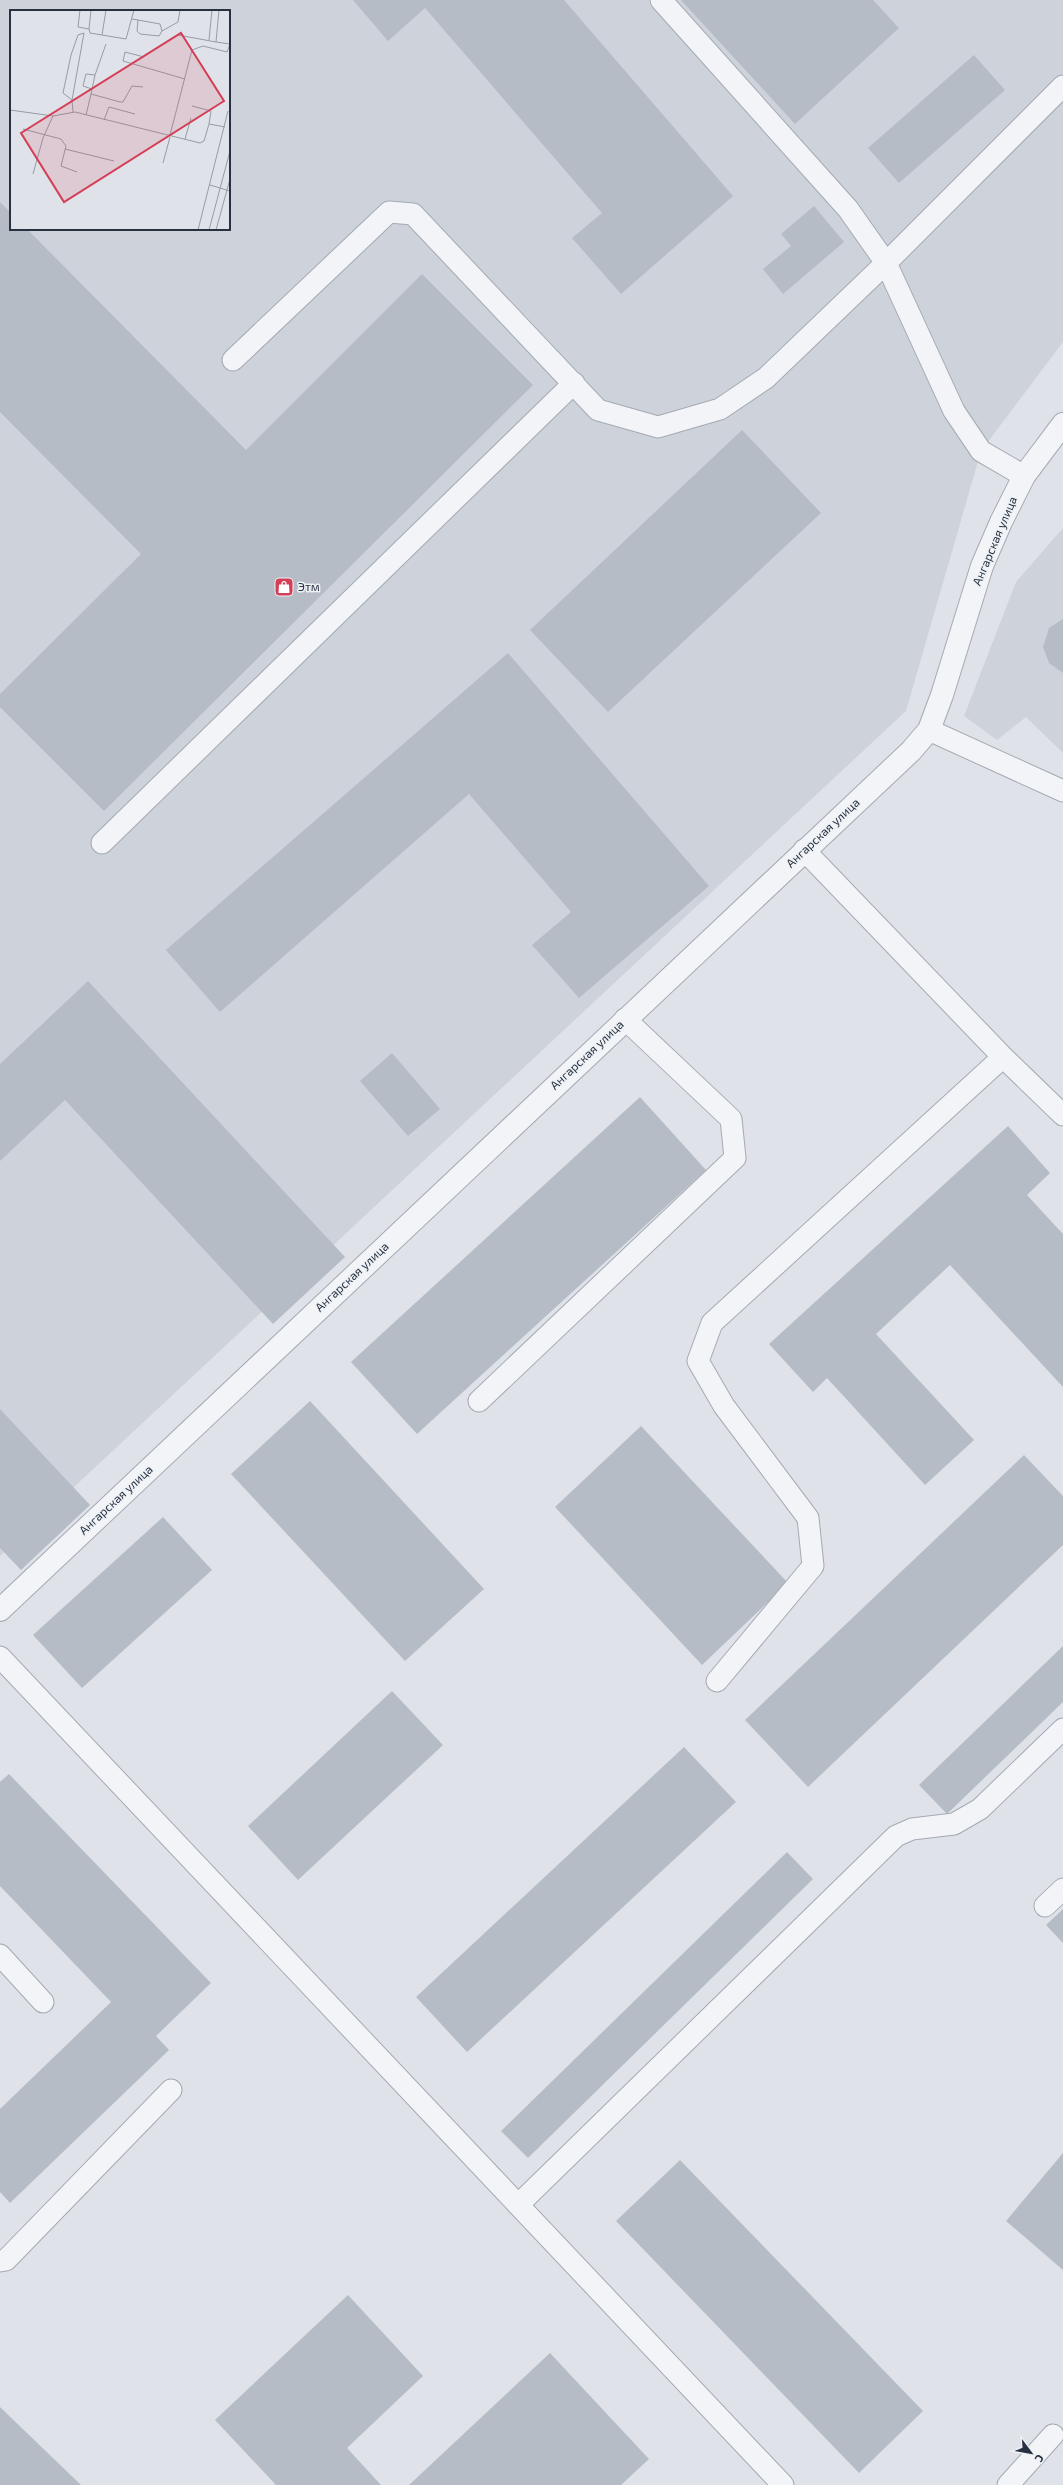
<svg xmlns="http://www.w3.org/2000/svg" width="1063" height="2485" font-family="'Exo 2',sans-serif">
<rect width="100%" height="100%" fill="#dfe3e9"/>
<path fill="#cdd2db" fill-rule="evenodd" d="M0 0H1063V342L981 451 906 711 0 1556ZM11 11H229V229H11Z
M1063 528V753L1026 717 997 740 964 716 1016 582Z"/>
<path fill="#b6bcc6" d="M353 0H564L733 196 621 294 572 238 602 213 425 8 388 41Z
M681 0H873L899 28 795 124Z
M974 55 1005 90 899 183 868 148Z
M0 202 11 213V229H27L246 450 422 274 533 385 104 811 0 707V694L141 554 0 412Z
M814 206 844 242 783 294 763 269 791 246 781 234Z
M742 430 821 513 608 712 530 630Z
M1063 619V673L1049 663 1043 647 1049 628Z
M508 653 709 886 579 998 532 945 571 912 469 794 220 1012 166 950Z
M88 981 345 1257 273 1324 65 1100 0 1161V1064Z
M392 1053 440 1109 408 1136 360 1081Z
M640 1097 706 1170 417 1434 351 1362Z
M1008 1126 1050 1173 1027 1195 1063 1234V1387L950 1265 876 1334 974 1440 925 1485 827 1378 813 1392 769 1344Z
M310 1401 484 1589 405 1661 231 1474Z
M0 1409 90 1505 21 1570 0 1548Z
M641 1426 788 1583 702 1665 555 1507Z
M1024 1455 1063 1496V1545L808 1787 745 1720Z
M163 1517 212 1570 82 1688 33 1635Z
M1063 1646V1702L947 1814 919 1785Z
M392 1691 443 1745 298 1880 248 1826Z
M684 1747 736 1802 467 2052 416 1997Z
M9 1774 211 1983 156 2036 169 2050 10 2203 0 2192V2109L111 2002 0 1886V1782Z
M787 1852 813 1879 528 2158 501 2131Z
M1063 1909V1943L1046 1925Z
M1063 2153V2270L1006 2221Z
M680 2160 923 2411 859 2473 616 2221Z
M348 2295 423 2376 347 2448 381 2485H276L215 2420Z
M550 2353 649 2459 621 2485H409Z
M0 2407 81 2485H0Z"/>
<g fill="none" stroke-linecap="round" stroke-linejoin="round">
<g stroke="#a4aab3" stroke-width="23">
<path id="service" d="M661 0 848 209 886 263 954 411 981 451 1024 476
M233 360 389 212 413 214 598 410 658 427 720 409 766 378 886 263 1063 86
M929 730 1063 791
M102 843 574 383
M804 850 1003 1057 1063 1115
M479 1401 735 1158 731 1119 625 1019
M0 1657 783 2485
M717 1681 813 1566 808 1518 724 1406 698 1361 712 1323 1003 1057
M1045 1906 1063 1889
M0 1955 43 2002
M518 2205 896 1836 912 1829 954 1824 980 1809 1063 1729
M0 2261 6 2260 171 2090
M1008 2485 1053 2435"/>
</g>
<g stroke="#a4aab3" stroke-width="24">
<path id="minor" d="M0 1610 911 751 929 730 942 695 982 566 1001 522 1024 476 1063 424"/>
</g>
<use href="#service" stroke="#f2f4f7" stroke-width="21"/>
<use href="#minor" stroke="#f2f4f7" stroke-width="22"/>
</g>
<defs>
<g id="shop-square" transform="scale(1)"><rect x="-9" y="-9" width="18" height="18" rx="4" fill="#d43e56" stroke="#eef2f6"/><path d="M-5-2.5h2.3a2.7 3.5 0 0 1 5.4 0H5L5.5 6h-11ZM-1.5-2.5h3a1.5 2.3 0 0 0-3 0Z" fill="#fff"/></g>
</defs>
<g fill-rule="evenodd">
<use href="#shop-square" x="284" y="587"/>
</g>
<g text-anchor="middle" stroke-width="3" stroke-linejoin="round" paint-order="stroke">
<g font-size="12" fill="#273141" stroke="#eef2f6">
<text transform="translate(995 541) rotate(-67)" y="4">Ангарская улица</text>
<text transform="translate(823 833) rotate(-43)" y="4">Ангарская улица</text>
<text transform="translate(587 1055) rotate(-43)" y="4">Ангарская улица</text>
<text transform="translate(352 1277) rotate(-43)" y="4">Ангарская улица</text>
<text transform="translate(116 1500) rotate(-43)" y="4">Ангарская улица</text>
</g>
<g font-size="12" fill="#273141" stroke="#eef2f6" text-anchor="start">
<text x="298" y="591">Этм</text>
</g>
</g>
<g transform="translate(10 10)">
<rect width="220" height="220" fill="#dfe3e9"/>
<path fill="none" stroke="#959ca6" stroke-width="1" d="M70 0 68 17 79 19 80 23 116 29 124 0M209 0 206 32 220 34M122 9 128 10 127 21 130 24 149 26 152 21 168 12 170 0M128 10 150 14 152 21M79 19 81 0M92 25 96 0M168 25 206 32M199 30 202 0M134 47 115 42 113 51 175 69M85 65 96 34M81 84 110 92H113L122 76 133 77M62 90 53 83 61 45 68 25 74 23 62 90 63 102M182 96 201 101 199 114M0 100 43 106 65 102 190 133 194 131 199 114 215 117M76 105 81 84 85 65 76 64 73 76 82 79M94 110 99 97 125 104M13 119 51 129 56 136 51 156 67 162M160 125 182 40 193 36 217 42 220 34M175 129 181 108M55 139 104 151M153 153 160 127M23 164 33 128 43 106M200 175 220 181M188 220 218 101M199 220 220 141M206 220 220 169"/>
<path fill="#d43e56" fill-opacity="0.15" stroke="#d43e56" stroke-width="2" d="M171 23 214 91 54 192 11 123Z"/>
<rect width="220" height="220" fill="none" stroke="#273141" stroke-width="2"/>
</g>
<g transform="translate(1031 2453) rotate(122)" stroke="#eef2f6" stroke-width="3" paint-order="stroke">
<path d="M0-3L7 15L0 10L-7 15Z" fill="#273141"/>
<text y="-6" font-size="11" font-weight="bold" text-anchor="middle" fill="#273141">С</text>
</g>
</svg>
